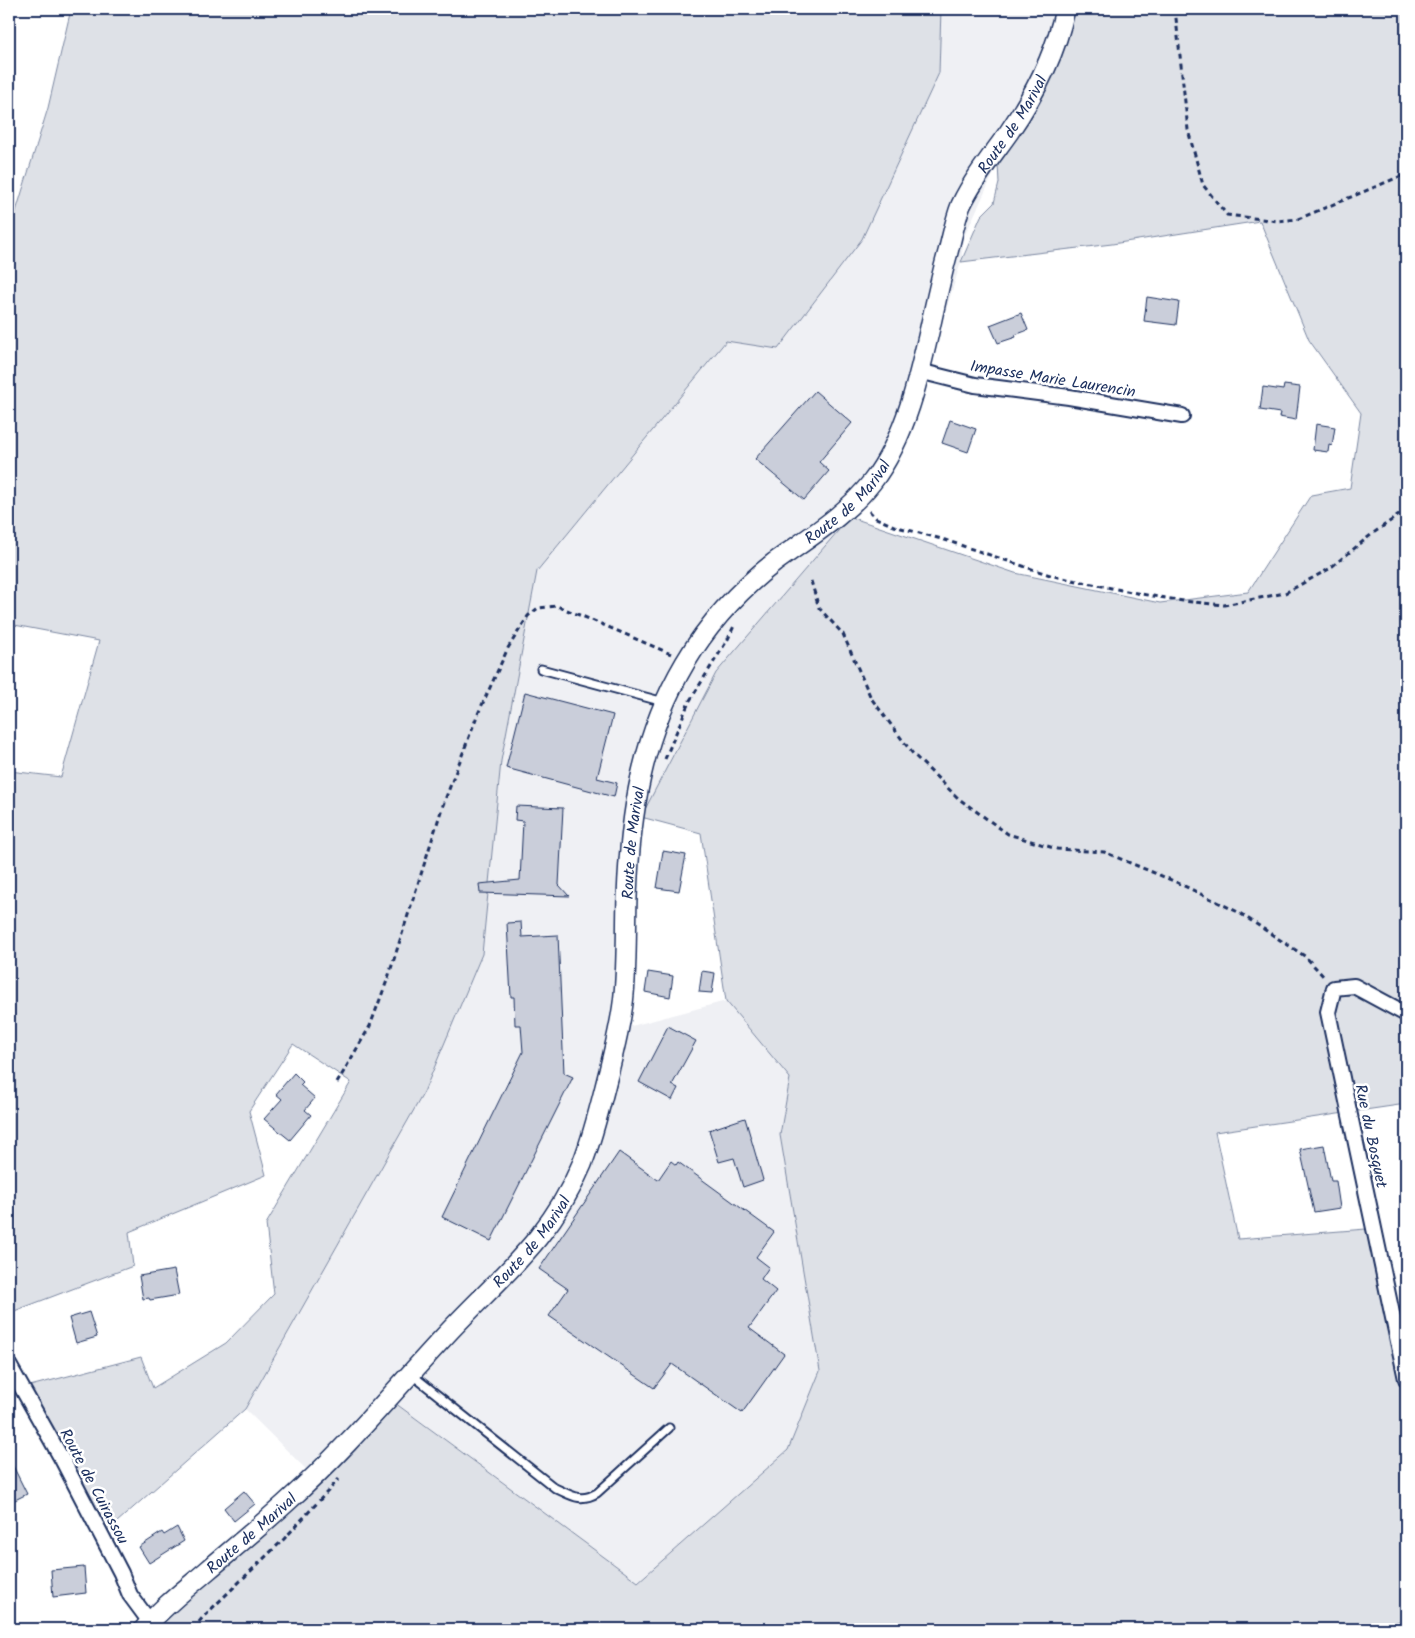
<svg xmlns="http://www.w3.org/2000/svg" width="1415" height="1638" font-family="Kalam,sans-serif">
<rect width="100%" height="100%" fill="#fff"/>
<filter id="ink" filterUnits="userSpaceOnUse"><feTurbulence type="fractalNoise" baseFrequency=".02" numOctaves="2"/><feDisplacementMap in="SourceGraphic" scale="10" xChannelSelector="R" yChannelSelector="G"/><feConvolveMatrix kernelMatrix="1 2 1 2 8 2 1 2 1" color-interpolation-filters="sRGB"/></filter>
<g filter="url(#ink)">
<path fill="#eff0f4" d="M941 9H1073L1055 70 1038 104 998 164 964 237 961 262 906 438 641 817 624 1028 726 1001 790 1078 780 1135 820 1371 788 1450 638 1582 396 1403 320 1483 245 1409 424 1092 482 954 501 761 537 571 726 341 778 349 939 73Z"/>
<path fill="#dee1e7" stroke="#7c88a2" d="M71 9H941L939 73 862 239 778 349 726 341 537 571 501 761 482 954 424 1092 245 1409 108 1530 30 1386 141 1357 153 1388 226 1343 274 1294 266 1224 351 1082 293 1044 249 1111 266 1175 129 1232 133 1266 9 1313V771L61 777 99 641 9 624V234L48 108Z
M1073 9H1406V1104L1215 1132 1238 1239 1366 1229 1406 1412V1619L1375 1629H143L395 1403 638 1582 788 1450 820 1371 780 1135 790 1078 726 1001 701 833 641 817 716 673 850 517 1015 573 1160 603 1248 592 1311 495 1350 488 1361 413 1309 340 1260 221 1112 244 961 262 981 216 994 203 999 183 998 164 1038 104 1055 70Z"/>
<path fill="#caceda" stroke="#1b2f5e" d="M1147 297 1179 302 1176 325 1144 321Z
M1021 313 1028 330 1015 335 1016 337 998 343 990 325Z
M1284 385 1300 387 1296 420 1279 417 1280 413 1260 410 1263 387 1283 390Z
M815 391 852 423 819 462 829 471 804 500 755 459Z
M950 420 976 429 968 452 942 443Z
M1316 424 1335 427 1332 446 1329 445 1328 452 1313 450Z
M525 692 613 715 597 778 617 783 614 797 506 768Z
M516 806 563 808 559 885 569 896 480 893 479 884 520 880 523 821 515 820Z
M663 851 686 855 679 891 657 888Z
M521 922 522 937 558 935 564 1073 573 1077 491 1241 442 1217 523 1052 521 1025H515L514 997H511L507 923Z
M702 971 715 973 712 993 699 992Z
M648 972 673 976 670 997 645 992Z
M668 1026 696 1041 672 1085 678 1088 672 1100 639 1082Z
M294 1073 303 1082 300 1085 315 1098 305 1110 311 1115 290 1140 264 1119 282 1099 276 1094Z
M745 1118 763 1180 743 1187 734 1158 719 1162 709 1130Z
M1324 1145 1331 1181H1336L1340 1208 1314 1212 1300 1149Z
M619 1152 658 1180 671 1161 676 1165 678 1162 774 1232 756 1257 769 1267 761 1279 776 1291 749 1328 784 1354 742 1413 672 1364 654 1388 549 1316 568 1289 539 1269Z
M174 1270 179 1295 150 1300 149 1298 143 1299 139 1276Z
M89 1312 97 1337 76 1343 69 1318Z
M9 1458 27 1494 9 1503Z
M244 1491 255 1504 234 1521 224 1508Z
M177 1527 184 1541 149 1563 139 1547 162 1532 164 1535Z
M84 1567 86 1593 53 1597 51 1570Z"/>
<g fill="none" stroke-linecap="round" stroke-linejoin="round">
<g stroke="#1b2f5e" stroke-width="11">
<path id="service" d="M541 669 664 702
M411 1374 555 1488C571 1495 580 1503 597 1493L669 1428"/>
</g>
<g stroke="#1b2f5e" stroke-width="18">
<path id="minor" d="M919 371 975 385 1069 397 1182 416
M1406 1014 1354 986 1334 988 1328 1012 1406 1379
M9 1365 63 1461 121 1573 130 1595 150 1622"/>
</g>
<g stroke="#1b2f5e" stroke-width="22">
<g id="secondary">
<path id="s1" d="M144 1629C162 1607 186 1589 208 1570 235 1547 263 1524 289 1500 345 1450 393 1392 443 1338 497 1279 550 1241 582 1164 594 1134 601 1102 609 1071 615 1045 622 1020 624 994 627 962 626 929 627 897 630 814 642 736 685 663 708 624 739 590 775 562 809 537 846 515 872 482 919 421 927 325 948 252 952 237 955 220 961 205 974 178 992 156 1009 132 1035 94 1056 54 1065 9"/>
</g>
</g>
<path stroke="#1b2f5e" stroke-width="3" stroke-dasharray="5 4" stroke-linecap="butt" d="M1175 9 1188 130 1203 185 1227 215 1278 221 1298 219 1406 174
M869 511 876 518 894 526 945 540 1053 576 1141 594 1183 601 1224 605 1285 593 1329 569 1372 534 1406 510
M811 581 819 608 843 634 871 698 913 754 959 799 1008 834 1057 849 1104 852 1176 882 1238 912 1306 957 1324 977
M665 759 689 702 728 639 734 626
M337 1083 370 1026 388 978 443 805 477 716 508 648 528 616 538 608 557 606 599 623 671 654
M193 1629 204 1616 284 1539 339 1479"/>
<use href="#service" stroke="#fff" stroke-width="7"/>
<use href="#minor" stroke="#fff" stroke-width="14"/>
<use href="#secondary" stroke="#fff" stroke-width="19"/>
</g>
</g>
<g text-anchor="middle" stroke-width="5" stroke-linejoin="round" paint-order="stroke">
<g font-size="16" fill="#1b2f5e" stroke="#fff">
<text dy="6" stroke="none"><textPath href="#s1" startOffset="1809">Route de Marival</textPath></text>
<text transform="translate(1053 378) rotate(9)" y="6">Impasse Marie Laurencin</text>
<text dy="6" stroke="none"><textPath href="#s1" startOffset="1389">Route de Marival</textPath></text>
<text dy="6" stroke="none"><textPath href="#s1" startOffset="969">Route de Marival</textPath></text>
<text transform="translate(1372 1136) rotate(78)" y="6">Rue du Bosquet</text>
<text dy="6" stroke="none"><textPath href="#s1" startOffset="549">Route de Marival</textPath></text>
<text transform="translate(95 1486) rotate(62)" y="6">Route de Cuirassou</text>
<text dy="6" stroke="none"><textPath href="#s1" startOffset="144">Route de Marival</textPath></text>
</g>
</g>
<rect width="1415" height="1638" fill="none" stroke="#fff" stroke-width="30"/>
<rect x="15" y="15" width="1385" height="1608" fill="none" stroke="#1b2f5e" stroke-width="2" filter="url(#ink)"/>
</svg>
